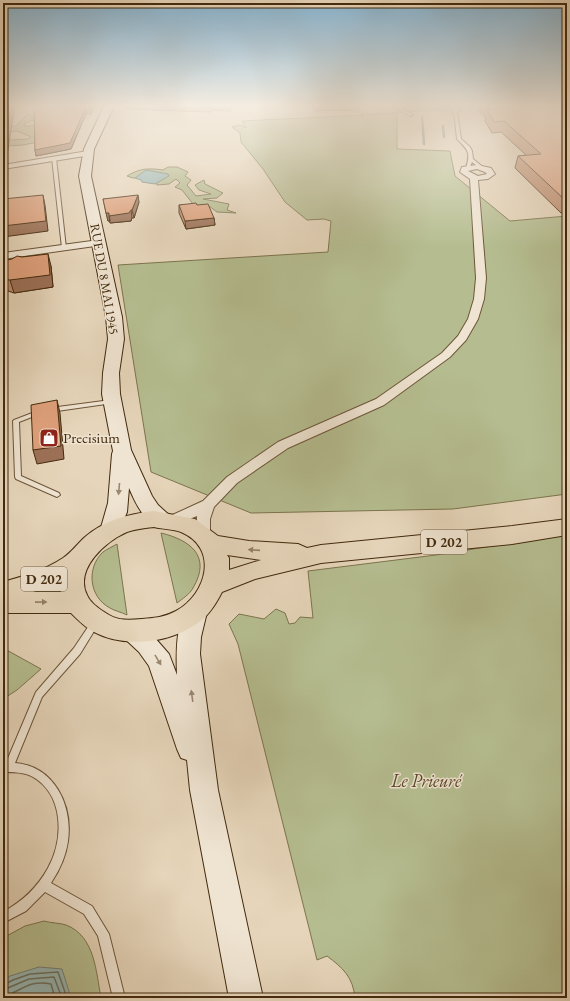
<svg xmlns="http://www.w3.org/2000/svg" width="570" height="1001" font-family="'EB Garamond',serif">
<rect width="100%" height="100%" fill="#e6d5ba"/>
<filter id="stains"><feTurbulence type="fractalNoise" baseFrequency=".005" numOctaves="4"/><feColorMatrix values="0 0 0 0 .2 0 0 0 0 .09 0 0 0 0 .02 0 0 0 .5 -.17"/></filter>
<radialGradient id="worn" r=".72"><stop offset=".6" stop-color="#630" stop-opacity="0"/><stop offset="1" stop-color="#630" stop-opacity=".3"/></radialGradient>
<path fill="#b5bd90" stroke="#7c744e" d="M403 106H453L447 110H428L367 115 397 114V149L450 151 455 176 510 221 567 216V494L453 509 251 513 151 472 118 265 328 252 331 221 324 219 307 220 285 202 263 169 241 142 240 133 232 127 240 125 246 128 242 121 364 115 361 114 364 111 370 114 379 113 378 110 387 107 398 109Z
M28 114 39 118 25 123 24 126H49L54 139 23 145 6 146 10 140 28 139 31 137 17 131 3 133V126H16Z
M168 167H177L188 172 185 176 191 180 187 185 196 196 211 194 199 190 195 185 204 180 205 184 223 193 217 198 203 199 229 204 227 210 236 213 217 212 209 206 203 209 193 204 182 190 175 187 180 183 176 179 169 184 157 185 155 181 142 177 133 178 127 176C140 168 149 168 163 170Z
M161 533C190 540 212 556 193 588 190 594 182 599 177 603Z
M567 534V998H355C353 977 343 968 327 956L317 960 238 644 229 624 239 614 264 619 276 609 285 613 289 624 295 623 300 617 313 618 308 571 436 555Z
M117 544 127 615C121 612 115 611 110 608 89 597 86 568 103 552 107 549 112 547 117 544Z
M3 648 41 669 17 690 3 699Z
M44 921C51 923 60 923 66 925 95 936 96 972 101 998H3V938L25 926Z"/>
<path fill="#97b8b6" stroke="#757f72" d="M146 170 168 174 169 176 155 184 142 182 141 180 135 178Z
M39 967 62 969 71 998H3V982L10 976Z"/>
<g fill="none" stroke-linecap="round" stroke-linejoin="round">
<path stroke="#6d7162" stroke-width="1.5" d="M3 985 13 980 30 974 58 972 67 998
M3 990 29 979 54 977 62 998
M3 996C21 992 29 979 51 984L55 998"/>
<path stroke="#757f72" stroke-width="2.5" d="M422 116 424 144
M443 126 444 137"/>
<g stroke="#6c5538" stroke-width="2">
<path id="service" d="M394 106H398L413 115 410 116Z
M454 111 457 112 461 139 470 147 472 151 473 159 483 167V169H481L472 162 469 169 466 168C471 152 468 150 457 139Z
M54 157 56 158 66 248 64 249 62 248 52 158Z
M111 400 114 402 113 403 50 412 47 410 50 408Z
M40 410 42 411 43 412 42 413 19 422 21 476 59 493 60 495 57 497 16 479 15 477 13 421 14 420Z
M95 620 98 621 99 623 80 654 42 697 15 763C54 766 73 805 68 841 66 856 59 871 51 883L92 906 109 934 125 998H113L98 936 84 914 45 892 26 911 3 923V912C23 901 37 888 48 868 64 839 64 795 33 777 24 772 13 772 3 772V762L6 763 36 692 74 648 92 621Z"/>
</g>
<g stroke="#6c5538" stroke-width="2">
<path id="minor" d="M456 106H463L457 113H453L452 112Z
M88 151H91V155L3 169V165Z
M477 165 491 168 495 174 488 179 478 180 486 278 484 299 478 319 466 340 450 357 384 405 288 448 237 483 214 507 210 519V536L208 540 203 541 198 540 196 536 197 516 173 526 168 525 166 521 168 517 203 501 227 477 278 442 376 399 442 353 458 336 468 319 474 299 476 278 470 179 460 172 462 167ZM477 169 485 172 487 174 478 176 468 171Z
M99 240 104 243 102 245 3 259V253Z"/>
</g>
<g stroke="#432a0d" stroke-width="2">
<path id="secondary" d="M104 106H114L94 149 91 176 122 317 124 339 119 373 120 394 131 450 152 496 158 505 169 515 172 520 169 525C148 532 136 504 129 488L127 512 117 536 110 539 103 536 100 531 108 503 112 454 113 451 102 394 103 373 108 339 106 317 79 176 84 149Z
M195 603 203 605 207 612 201 637 200 654 218 790 263 998H229L190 790 187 760 181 758 177 749 149 666 139 652 124 638 120 631 124 624 132 621 140 624 155 638 169 654 177 675C176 651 176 627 187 605Z"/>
</g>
<g stroke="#432a0d" stroke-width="2">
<path id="primary" d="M154 511 195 519 218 536 249 541 298 544 307 548 321 545 512 526 567 519V535L512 544 321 563 255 579 222 592C216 604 208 617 195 625 166 644 123 648 92 631 84 626 77 619 71 613H3V582C24 576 45 570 63 558 72 552 77 544 85 537 105 520 129 514 154 511ZM154 527C162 529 173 529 181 532 219 548 207 594 176 611 165 617 154 618 142 619 130 620 119 621 109 615 102 611 90 603 87 595 74 569 106 541 127 532 136 529 145 528 154 527ZM227 555 261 560 229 570V558ZM60 582 61 592H33Z"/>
</g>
<use href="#service" fill="#efe4d2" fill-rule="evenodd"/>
<use href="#minor" fill="#efe4d2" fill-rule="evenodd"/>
<use href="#secondary" fill="#efe4d2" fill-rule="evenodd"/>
<use href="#primary" fill="#e6d5ba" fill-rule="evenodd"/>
</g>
<path fill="#bf8a6a" stroke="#432a0d" d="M34 106H95L91 114H86L71 149 36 156 35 150Z
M125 106H232L230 111 212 110 211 112 125 109Z
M312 106H359V111L337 110 315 111Z
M475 106H567V213H561L515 168 518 156 526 155 501 132 492 133 485 121 486 118Z
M103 199 139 202 134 218H132L131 221 110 223V221H108Z
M179 205H197L214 218 215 225 186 229 179 213Z
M3 261 51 266 53 287 14 293 8 291H3Z"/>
<path fill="#9b7056" stroke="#432a0d" d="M11 106H15L6 161 3 162V152Z
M92 106H95L91 114 90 109Z
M85 109 86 114 71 149 36 156 35 150Z
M43 195 45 205 48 231 3 237V226Z
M138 195 139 202 134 218 132 210Z
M131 210 132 218 131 221 110 223 109 216Z
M106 213H109L110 221H108Z
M214 218 215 225 186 229 185 221Z
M48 254 51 266 53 287 14 293 10 280Z
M3 279H4L8 291H3Z
M57 400 60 413 64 459 37 464 33 450Z"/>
<path fill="#dea07b" stroke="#432a0d" d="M3 106H11L4 152H3Z
M34 106H92L90 109H85L70 143 35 150Z
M191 106H211V107Z
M487 106H567V200H565L518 156 541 154 504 121 494 122 487 110H490Z
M43 195 46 221 3 226V199Z
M138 195 132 210H131L129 213 109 216V213H106L103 199Z
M196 203 197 205 208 204 214 218 185 221 179 205Z
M48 254 50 275 10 280 3 279V261L12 259 17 256 22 257Z
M57 400 61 446 33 450 31 405Z"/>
<defs><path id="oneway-solid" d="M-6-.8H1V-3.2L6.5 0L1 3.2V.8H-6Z"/></defs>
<g fill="#998770">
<use href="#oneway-solid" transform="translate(119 489) rotate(95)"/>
<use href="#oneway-solid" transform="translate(158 660) rotate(59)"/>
<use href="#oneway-solid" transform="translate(192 696) rotate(-98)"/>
</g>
<g fill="#948064">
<use href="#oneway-solid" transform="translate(254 550) rotate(-176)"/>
<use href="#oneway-solid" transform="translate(41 602) rotate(-1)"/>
</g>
<linearGradient id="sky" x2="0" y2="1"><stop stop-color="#87b6d4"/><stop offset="0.43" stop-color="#f4ece0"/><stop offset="1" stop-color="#f4ece0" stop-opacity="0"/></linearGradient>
<rect width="570" height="246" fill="url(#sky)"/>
<defs>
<g id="shop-square" transform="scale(1)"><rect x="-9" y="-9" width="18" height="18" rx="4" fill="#8f2418" stroke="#efe4d2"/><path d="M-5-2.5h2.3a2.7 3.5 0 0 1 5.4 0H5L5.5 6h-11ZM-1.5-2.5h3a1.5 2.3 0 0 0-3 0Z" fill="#fff"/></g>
</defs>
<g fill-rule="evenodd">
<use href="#shop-square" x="49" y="438"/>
</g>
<g text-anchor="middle" stroke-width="3" stroke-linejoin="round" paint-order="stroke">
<g font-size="13" fill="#432a0d" stroke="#efe4d2">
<text transform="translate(105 279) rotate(80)" y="5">RUE DU 8 MAI 1945</text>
</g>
<g fill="#efe4d2" stroke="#776248" stroke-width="1">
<rect x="421" y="530" width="46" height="24" rx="3"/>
<rect x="21" y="567" width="46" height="24" rx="3"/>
</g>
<g font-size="14" font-weight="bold" fill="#432a0d">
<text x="444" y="547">D 202</text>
<text x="44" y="584">D 202</text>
</g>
<g font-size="15" fill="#432a0d" stroke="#efe4d2" text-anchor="start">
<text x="63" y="443">Precisium</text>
</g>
<g font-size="18" font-style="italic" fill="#5a4727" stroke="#efe4d2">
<text x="426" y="787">Le Prieuré</text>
</g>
</g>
<rect width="570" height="1001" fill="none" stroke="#e6d5ba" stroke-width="16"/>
<rect x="4" y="4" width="562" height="993" fill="none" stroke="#432a0d" stroke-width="2"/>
<rect x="8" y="8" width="554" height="985" fill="none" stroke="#432a0d"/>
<rect width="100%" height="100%" filter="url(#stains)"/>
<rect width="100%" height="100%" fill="url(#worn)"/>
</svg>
